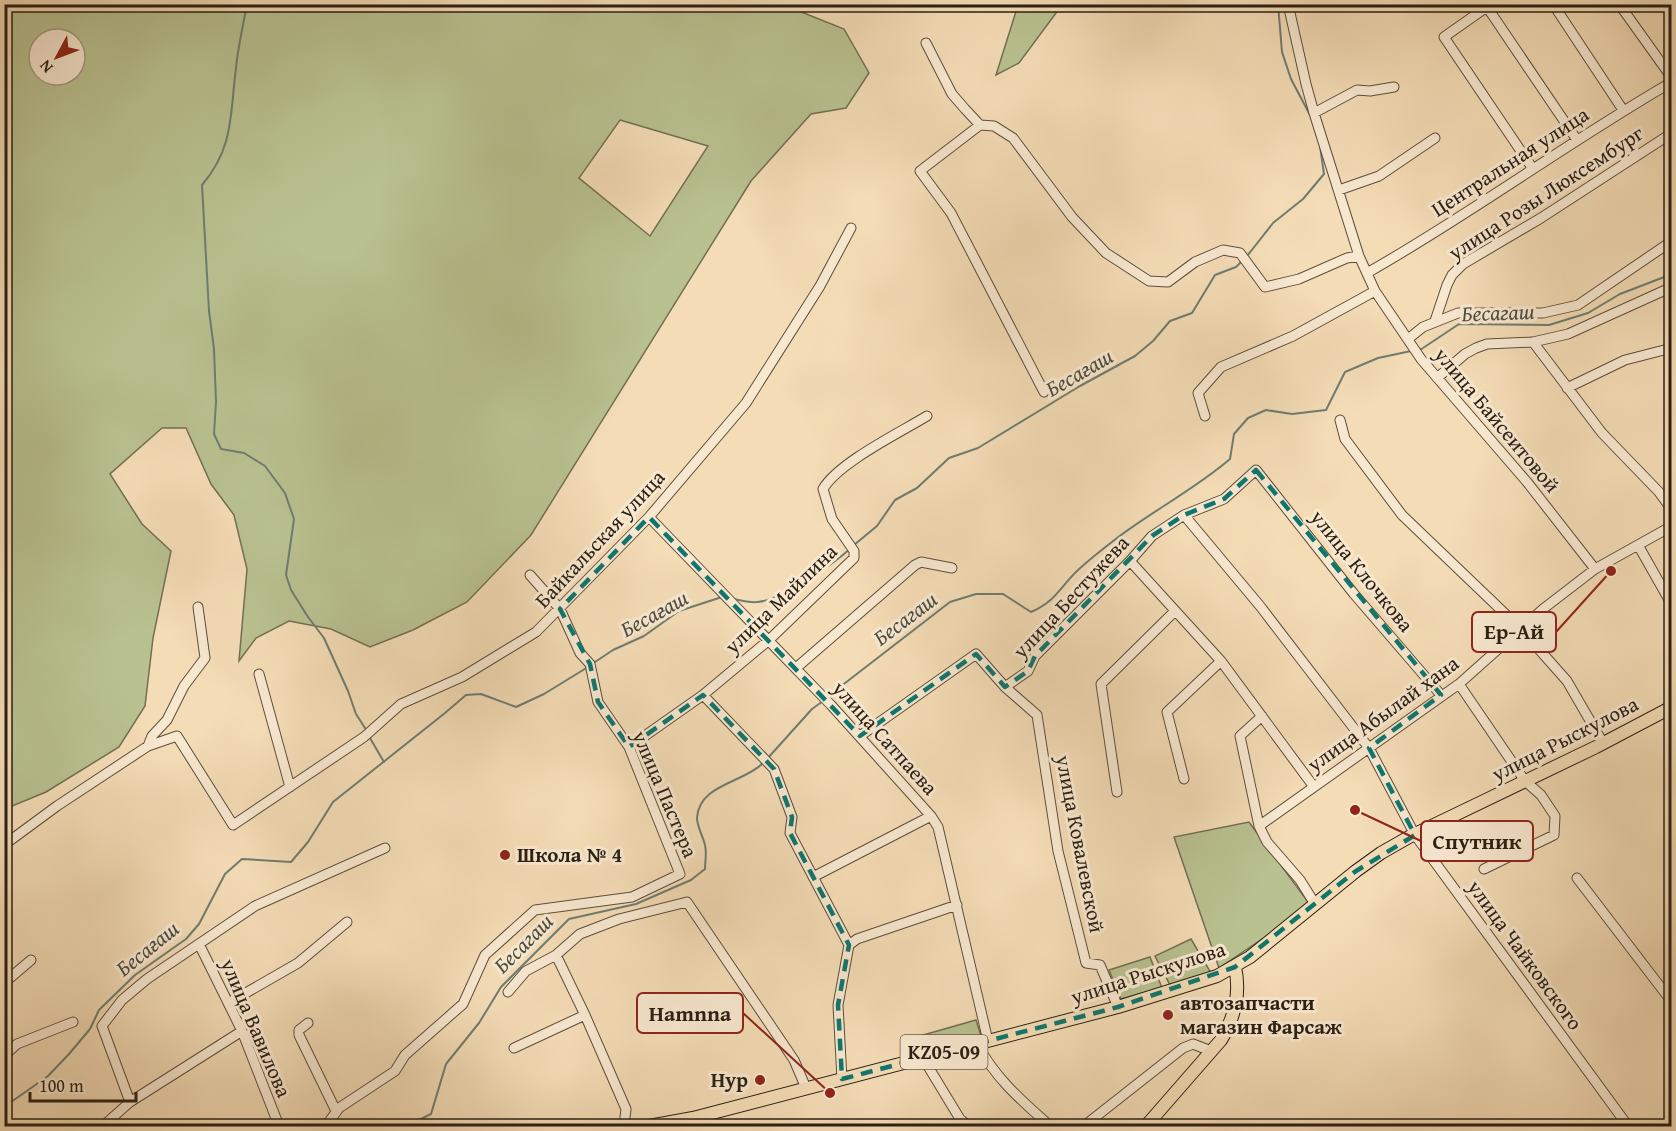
<svg xmlns="http://www.w3.org/2000/svg" width="1676" height="1131" font-family="'Gentium Book Plus',serif">
<rect width="100%" height="100%" fill="#f4dcb6"/>
<filter id="stains"><feTurbulence type="fractalNoise" baseFrequency=".00333" numOctaves="4"/><feColorMatrix values="0 0 0 0 .2 0 0 0 0 .09 0 0 0 0 .02 0 0 0 .5 -.17"/></filter>
<radialGradient id="worn" r=".72"><stop offset=".6" stop-color="#630" stop-opacity="0"/><stop offset="1" stop-color="#630" stop-opacity=".3"/></radialGradient>
<path fill="#b9c190" stroke="#727052" stroke-width="1.5" fill-rule="evenodd" d="M784 5 844 29 869 73 846 108 811 114 751 181 531 535 467 602 413 630 370 647 331 629 289 621 256 638 239 661 247 569 234 515 211 484 186 428H162L110 474 142 524 171 551 153 638 145 706 119 747 46 792 5 809V5ZM39 39H75V75H39ZM620 120 708 146 650 236 579 178Z
M1018 5H1062L1019 63 996 75Z
M1249 822 1311 906 1219 968 1174 837Z
M1191 939 1211 973 1170 985 1155 956Z
M1150 957 1162 988 1121 999 1109 970Z
M976 1020 981 1036 913 1055 909 1039Z"/>
<g fill="none" stroke-linecap="round" stroke-linejoin="round">
<path stroke="#6e7d72" stroke-width="2" d="M247 4C243 26 238 47 236 68 230 114 234 148 202 185L209 311 214 349 216 402 214 434 221 449 244 453 265 466 285 493 294 519 286 575 291 590 308 617 324 638 348 691 356 714 365 728
M1278 4 1282 52 1291 79 1310 115
M1247 256 1273 223 1303 199 1324 174 1320 146
M1420 350 1459 324 1549 325 1588 313 1620 294 1672 274
M854 545 877 526 895 500 917 488 949 458 978 448 1080 386 1135 356 1153 341 1170 321 1192 313 1215 275 1236 267 1243 260
M733 599C741 600 749 603 757 602 779 601 833 564 850 549
M592 664 613 650 644 636 679 611 722 597
M827 697 950 602 976 594H1003L1031 612C1056 601 1060 587 1078 570 1090 559 1104 548 1117 538 1154 510 1195 489 1230 459L1234 434 1248 418 1266 410 1292 414 1326 410 1345 372 1378 358 1411 351
M370 738 384 762
M767 759 812 709 823 701
M4 1107 48 1076 69 1054 90 1029 99 1010 135 975 186 939 199 924 225 874 242 859 291 862 308 842 333 802 445 713 466 695 481 694 516 707 544 694 588 667
M407 1126 431 1114 446 1064 479 1023 501 987 569 919 636 904 691 880 705 869C705 861 707 852 705 845 703 837 697 826 697 818 699 784 744 783 763 763"/>
<g stroke="#5c4e3c" stroke-width="11">
<path id="minor" d="M1288 4 1306 84 1314 113 1359 256 1375 291 1421 359 1527 482 1595 569
M1491 4 1444 37 1533 169
M1553 4 1623 110
M1619 4 1672 78
M1487 7 1577 140
M926 43 952 94 965 109 980 125 994 126 1013 138 1072 217 1106 253 1149 281 1168 282 1195 262 1223 250 1240 253 1265 287 1299 279 1347 258 1359 256
M1314 113 1357 90 1370 91 1394 87
M980 125 920 171 951 213 1044 392
M1339 190 1379 176 1435 138
M1367 273C1471 214 1568 142 1672 82
M1435 321 1447 285 1452 275 1463 264 1541 218 1672 133
M1408 339 1423 327 1458 313H1543L1578 305 1672 241
M1533 342 1602 433 1659 492 1672 510
M1437 378 1465 354 1476 348 1487 344 1533 342 1568 334 1672 287
M1567 388 1625 360 1672 348
M1205 416 1198 393 1221 367 1293 336 1375 291
M1340 420 1345 439 1402 515 1521 629 1567 681 1603 743
M1184 515 1260 606 1369 748 1415 835 1628 1126
M649 517 831 705 931 816 938 827 988 1041
M1638 545 1672 605
M1130 561 1221 661 1314 787
M796 668 915 565 921 562 952 568
M259 674 290 787
M1459 684 1525 781 1541 795 1555 816 1554 835 1484 869
M1005 687 1037 715 1058 851 1086 963 1100 965 1118 1007
M703 695 774 769 792 817 790 833 849 945 838 1005 842 1079
M1262 716 1240 736 1259 826 1267 842 1300 880 1315 904
M860 736 976 654 1005 687 1028 671 1035 656 1130 561 1152 536 1184 515 1224 499 1256 470 1354 594 1441 695
M148 746 152 736 167 720 184 686 205 658 198 607
M629 747 703 695 769 640 854 558V551L832 519 823 489C838 463 899 433 927 416
M1184 779 1167 712 1221 661
M1117 792 1101 684 1175 611
M1259 826 1459 684 1543 609 1595 569 1672 526
M4 845 57 806 148 746 177 736 233 825 364 737 401 704 462 677 536 632 649 517 746 403 820 286 851 228
M813 877 931 816
M1577 878 1672 1002
M199 944 242 1031 279 1126
M849 945 857 939 957 905
M556 955 585 1015 626 1109 624 1126
M4 983 31 960
M508 992 526 971 556 955 580 934 619 919 687 902 794 1060 806 1088
M230 1002 298 963 347 922
M308 1023 299 1030V1035L336 1111
M977 1044C996 1079 1021 1100 1050 1126
M514 1048 585 1015
M4 1056 17 1044 73 1022
M923 1058 960 1119 968 1126
M130 1102 102 1026 122 1000 147 979 255 906 385 848
M103 1126 130 1102 242 1031
M309 1126 326 1124
M326 1126 339 1108 395 1071 405 1055 463 1004 485 955 535 910 632 897 680 874 629 747 598 702 590 664 580 653 560 609 530 575
M1084 1126 1183 1048 1193 1044 1211 1051"/>
</g>
<g stroke="#2a1f13" stroke-width="14">
<path id="major" d="M649 1126 693 1118 1118 1007 1217 976 1250 957 1356 871 1381 853 1409 837 1596 747 1672 707
M1146 1126 1221 1040C1235 1017 1241 994 1235 967"/>
</g>
<use href="#minor" stroke="#f8e8d0" stroke-width="9"/>
<use href="#major" stroke="#f4dcb6" stroke-width="12"/>
</g>
<path fill="none" stroke="#0f766e" stroke-width="4.5" stroke-dasharray="12 8" stroke-linejoin="round" d="M1256 470 1441 695 1369 748 1415 835 1356 871 1235 967 1118 1007 842 1079 838 1005 849 945 790 833 792 817 774 769 703 695 629 747 598 702 590 664 560 609 649 517 860 736 976 654 1005 687 1028 671 1035 656 1152 536 1184 515 1224 499Z"/>
<g fill="#8f2418" stroke="#f8e8d0" stroke-width="2">
<circle cx="505" cy="855" r="6"/>
<circle cx="1168" cy="1015" r="6"/>
<circle cx="760" cy="1080" r="6"/>
</g>
<g text-anchor="middle" stroke-width="6" stroke-linejoin="round" paint-order="stroke">
<rect fill="#f8e8d0" stroke="#685b4c" stroke-width="1.5" x="900.5" y="1035" width="87" height="34" rx="4.5"/>
<g font-size="20" font-weight="bold" fill="#2a1f13">
<text x="944" y="1059">KZ05-09</text>
</g>
<g font-size="21" fill="#2a1f13" stroke="#f8e8d0">
<text transform="translate(1510 162) rotate(-33)" y="7">Центральная улица</text>
<text transform="translate(1546 193) rotate(-33)" y="7">улица Розы Люксембург</text>
<text transform="translate(1497 420) rotate(50)" y="7">улица Байсеитовой</text>
<text transform="translate(600 539) rotate(-47)" y="7">Байкальская улица</text>
<text transform="translate(1362 571) rotate(51)" y="7">улица Клочкова</text>
<text transform="translate(1071 597) rotate(-47)" y="7">улица Бестужева</text>
<text transform="translate(781 599) rotate(-44)" y="7">улица Майлина</text>
<text transform="translate(1383 714) rotate(-36)" y="7">улица Абылай хана</text>
<text transform="translate(885 738) rotate(48)" y="7">улица Сатпаева</text>
<text transform="translate(1565 739) rotate(-27)" y="7">улица Рыскулова</text>
<text transform="translate(665 794) rotate(67)" y="7">улица Пастера</text>
<text transform="translate(1080 844) rotate(79)" y="7">улица Ковалевской</text>
<text transform="translate(1525 955) rotate(54)" y="7">улица Чайковского</text>
<text transform="translate(1148 973) rotate(-18)" y="7">улица Рыскулова</text>
<text transform="translate(256 1028) rotate(67)" y="7">улица Вавилова</text>
</g>
<g font-size="21" font-weight="bold" fill="#2a1f13" stroke="#f8e8d0" text-anchor="start">
<text x="517" y="862">Школа № 4</text>
<text x="1180" y="1010">автозапчасти<tspan x="1180" dy="24">магазин Фарсаж</tspan></text>
<text x="748" y="1087" text-anchor="end">Hyp</text>
</g>
<g font-size="22" font-style="italic" fill="#4c4e42" stroke="#f8e8d0">
<text transform="translate(1498 312) rotate(-2)" y="8">Бесагаш</text>
<text transform="translate(1079 372) rotate(-30)" y="8">Бесағаш</text>
<text transform="translate(654 613) rotate(-29)" y="8">Бесағаш</text>
<text transform="translate(905 618) rotate(-37)" y="8">Бесагаш</text>
<text transform="translate(523 943) rotate(-45)" y="8">Бесагаш</text>
<text transform="translate(147 948) rotate(-39)" y="8">Бесағаш</text>
</g>
</g>
<path fill="none" stroke="#8f2418" stroke-width="2" d="M1611 571L1556 632M1355 810L1421 841M830 1093L743 1013"/>
<g fill="#8f2418" stroke="#f8e8d0" stroke-width="2">
<circle cx="1611" cy="571" r="6"/>
<circle cx="1355" cy="810" r="6"/>
<circle cx="830" cy="1093" r="6"/>
</g>
<g fill="#f8e8d0" stroke="#8f2418" stroke-width="2">
<rect x="1472" y="612" width="84" height="40" rx="6"/>
<rect x="1421" y="821" width="112" height="40" rx="6"/>
<rect x="637" y="993" width="106" height="40" rx="6"/>
</g>
<g font-size="22" text-anchor="middle" font-weight="bold" fill="#2a1f13">
<text x="1514" y="639">Ер-Ай</text>
<text x="1477" y="849">Спутник</text>
<text x="690" y="1021">Hamnna</text>
</g>
<rect width="1676" height="1131" fill="none" stroke="#f4dcb6" stroke-width="24"/>
<rect x="6" y="6" width="1664" height="1119" fill="none" stroke="#2a1f13" stroke-width="3"/>
<rect x="12" y="12" width="1652" height="1107" fill="none" stroke="#2a1f13" stroke-width="1.5"/>
<g transform="translate(57 57) rotate(229)"><circle r="28" fill="#f8e8d0" stroke="#a69884" stroke-width="1.5"/>
<path d="M0-4.5L10 22L0 15L-10 22Z" fill="#8f2418"/>
<text y="-9" font-size="16" font-weight="bold" text-anchor="middle" fill="#2a1f13">N</text>
</g>
<path d="M30 1092v9h106v-9" fill="none" stroke="#2a1f13" stroke-width="3"/>
<text x="39" y="1092" font-size="18" fill="#2a1f13" stroke="#f8e8d0" stroke-width="4.5" paint-order="stroke">100 m</text>
<rect width="100%" height="100%" filter="url(#stains)"/>
<rect width="100%" height="100%" fill="url(#worn)"/>
</svg>
